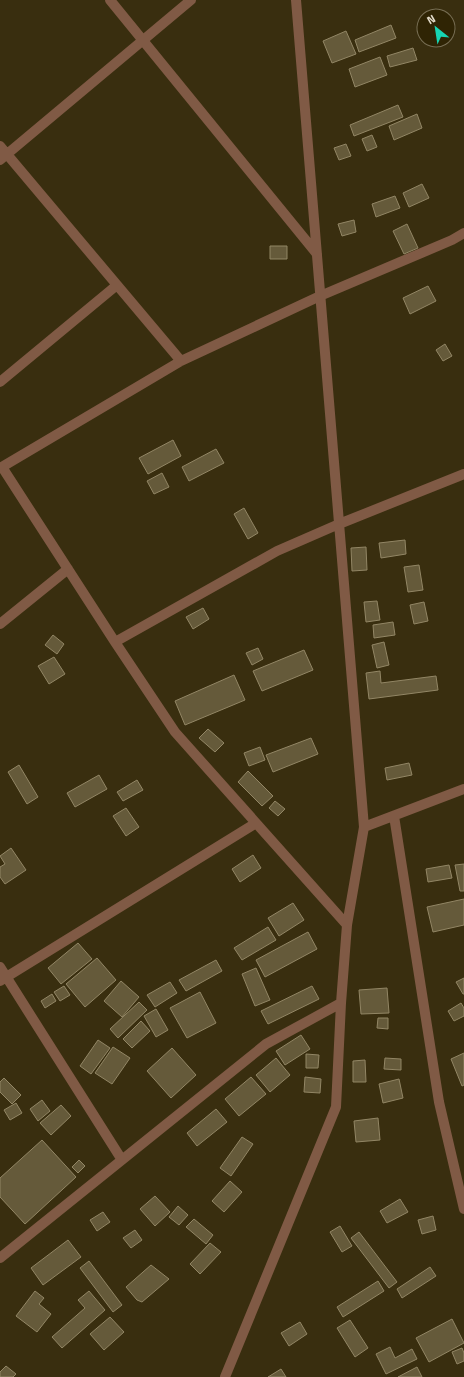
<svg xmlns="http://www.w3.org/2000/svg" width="464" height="1377" font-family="'Titillium Web',sans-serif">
<rect width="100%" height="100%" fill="#392e0f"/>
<path fill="#655a3a" stroke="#928665" d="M391 25 396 38 359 52 355 40Z
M346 31 356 54 332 63 323 41Z
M413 48 417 60 390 67 387 56Z
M380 57 387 75 355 87 349 69Z
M398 105 403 117 354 136 350 125Z
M417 114 422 128 394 140 389 126Z
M372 135 377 147 367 151 362 139Z
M346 144 351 156 339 160 334 148Z
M422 184 429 198 409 207 403 193Z
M395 196 400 208 376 217 372 204Z
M354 220 356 232 342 236 338 224Z
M407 224 418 248 404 254 393 231Z
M270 246H287V259H270Z
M428 286 436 301 410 314 403 298Z
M445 344 452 356 443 361 436 350Z
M173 440 181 456 148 474 139 458Z
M216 449 224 463 189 481 182 467Z
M162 473 169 487 154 494 147 481Z
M244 508 258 533 248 539 234 514Z
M405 540 406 554 381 558 379 543Z
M366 547 367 570 352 571 351 548Z
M419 565 423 590 408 592 404 567Z
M377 601 380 620 366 622 364 602Z
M424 602 428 621 414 624 410 605Z
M203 608 209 619 193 629 186 617Z
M393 622 395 635 374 638 373 625Z
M53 635 64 644 57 654 45 645Z
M384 642 389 665 377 668 372 645Z
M258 648 263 659 252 665 246 653Z
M304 650 313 670 262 691 253 671Z
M54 657 65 674 49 684 38 666Z
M380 671 381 683 436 676 438 690 369 699 366 673Z
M234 675 245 700 185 725 175 701Z
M208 729 224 743 215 752 199 738Z
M311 738 318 754 273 772 266 755Z
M260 747 265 760 249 766 244 753Z
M409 763 412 775 387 780 385 768Z
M19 765 38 797 27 804 8 772Z
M248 771 273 796 262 806 238 782Z
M99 775 107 789 75 807 67 793Z
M137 780 143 790 123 801 117 792Z
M275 801 285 809 278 816 269 808Z
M126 808 139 827 126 836 113 816Z
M11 848 26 870 5 884 0 877V867L5 864 0 856Z
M253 855 261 868 240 882 232 869Z
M464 864V891H460L455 865Z
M449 865 452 878 428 882 426 869Z
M464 899V925L433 932 427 907Z
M293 903 304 920 279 936 268 918Z
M268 927 276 940 242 960 234 948Z
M308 932 317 949 265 977 256 960Z
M78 943 92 959 61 984 48 968Z
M97 958 116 980 85 1007 66 984Z
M216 960 222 971 186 991 179 980Z
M256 968 270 1000 255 1006 242 974Z
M464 978V994H463L456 982Z
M121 981 139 997 122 1017 104 1001Z
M170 982 177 993 155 1007 147 995Z
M64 986 70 995 60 1001 54 992Z
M312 986 319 999 268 1024 261 1011Z
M387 988 389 1013 361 1014 359 990Z
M200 992 216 1023 187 1038 170 1008Z
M52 994 56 1001 45 1008 41 1001Z
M139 1002 147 1010 118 1038 110 1029Z
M461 1003 464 1008V1016L454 1021 448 1011Z
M156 1009 168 1030 156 1037 144 1016Z
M378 1018H388V1029L377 1028Z
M141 1021 150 1031 132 1048 123 1039Z
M301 1035 310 1049 285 1065 276 1051Z
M98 1040 110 1048 91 1074 80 1066Z
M113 1047 130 1058 112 1084 95 1073Z
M172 1048 196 1075 171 1098 147 1071Z
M464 1053V1085L462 1086 451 1059Z
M306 1054 319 1055 318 1068H306Z
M276 1058 290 1075 270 1092 256 1075Z
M385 1058 401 1059V1070L384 1069Z
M365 1060 366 1082H353V1061Z
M251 1077 266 1094 239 1116 225 1099Z
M305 1077 321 1079 320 1093 304 1092Z
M4 1078 21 1095 12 1104 0 1092V1082Z
M399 1079 403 1098 383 1103 379 1084Z
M42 1100 50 1111 38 1121 30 1109Z
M16 1103 22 1113 10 1120 4 1110Z
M61 1105 71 1116 51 1135 40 1123Z
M216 1109 227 1122 197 1146 187 1133Z
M378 1118 380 1140 356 1142 354 1121Z
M242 1137 253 1144 231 1176 220 1168Z
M42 1140 76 1177 25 1224 0 1197V1178Z
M79 1160 85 1166 78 1173 72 1167Z
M230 1181 242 1192 224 1212 212 1201Z
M155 1196 170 1212 155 1226 140 1209Z
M400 1199 408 1212 387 1223 380 1211Z
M178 1206 188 1215 179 1225 169 1217Z
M103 1212 110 1222 97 1231 90 1220Z
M433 1216 436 1230 422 1234 418 1220Z
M194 1219 213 1235 206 1244 186 1227Z
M340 1226 352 1246 342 1252 330 1232Z
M135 1230 142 1240 131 1248 123 1238Z
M359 1232 397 1282 389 1288 351 1238Z
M68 1240 81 1257 43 1285 31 1268Z
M210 1243 221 1252 200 1274 190 1264Z
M89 1261 122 1305 113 1312 80 1268Z
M151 1265 169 1279 142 1302 137 1300 126 1287Z
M430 1267 436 1276 402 1298 397 1289Z
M378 1281 384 1291 343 1317 337 1307Z
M35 1291 44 1298 39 1304 51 1314 37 1332 16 1316Z
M89 1291 105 1310 62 1348 52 1337 85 1308 78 1300Z
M110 1317 124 1332 104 1350 90 1334Z
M452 1319 464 1343 429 1362 416 1338Z
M350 1320 368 1348 355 1357 337 1328Z
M300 1322 307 1334 289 1346 281 1333Z
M390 1347 395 1358 412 1349 417 1359 386 1374 376 1354Z
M462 1348 464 1353V1361L457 1364 452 1352Z
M6 1366 16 1374 13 1377H0V1372Z
M417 1367 422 1377H398Z
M281 1369 286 1377H268Z"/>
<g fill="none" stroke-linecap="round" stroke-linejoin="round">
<path stroke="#805a45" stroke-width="10" d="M110 0 317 254
M0 146 181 361
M0 160 191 0
M0 382 117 285
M0 624 68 569
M115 642 277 551 339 524 464 474
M394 816 439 1102 464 1209
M364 827 464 789
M347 925 175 732 115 642 2 467 181 361 320 296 452 240 464 233
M0 967 122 1160
M0 981 256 823
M0 1258 266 1044 341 1003
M225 1377 336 1107 341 1003 347 925 364 827 296 0"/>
</g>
<g transform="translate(436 28) rotate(330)"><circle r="19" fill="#2f2404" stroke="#776e54"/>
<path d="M0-3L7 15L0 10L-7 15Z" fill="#16d5b3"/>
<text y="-6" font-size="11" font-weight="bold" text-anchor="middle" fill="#e4ddcc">N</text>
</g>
</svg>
